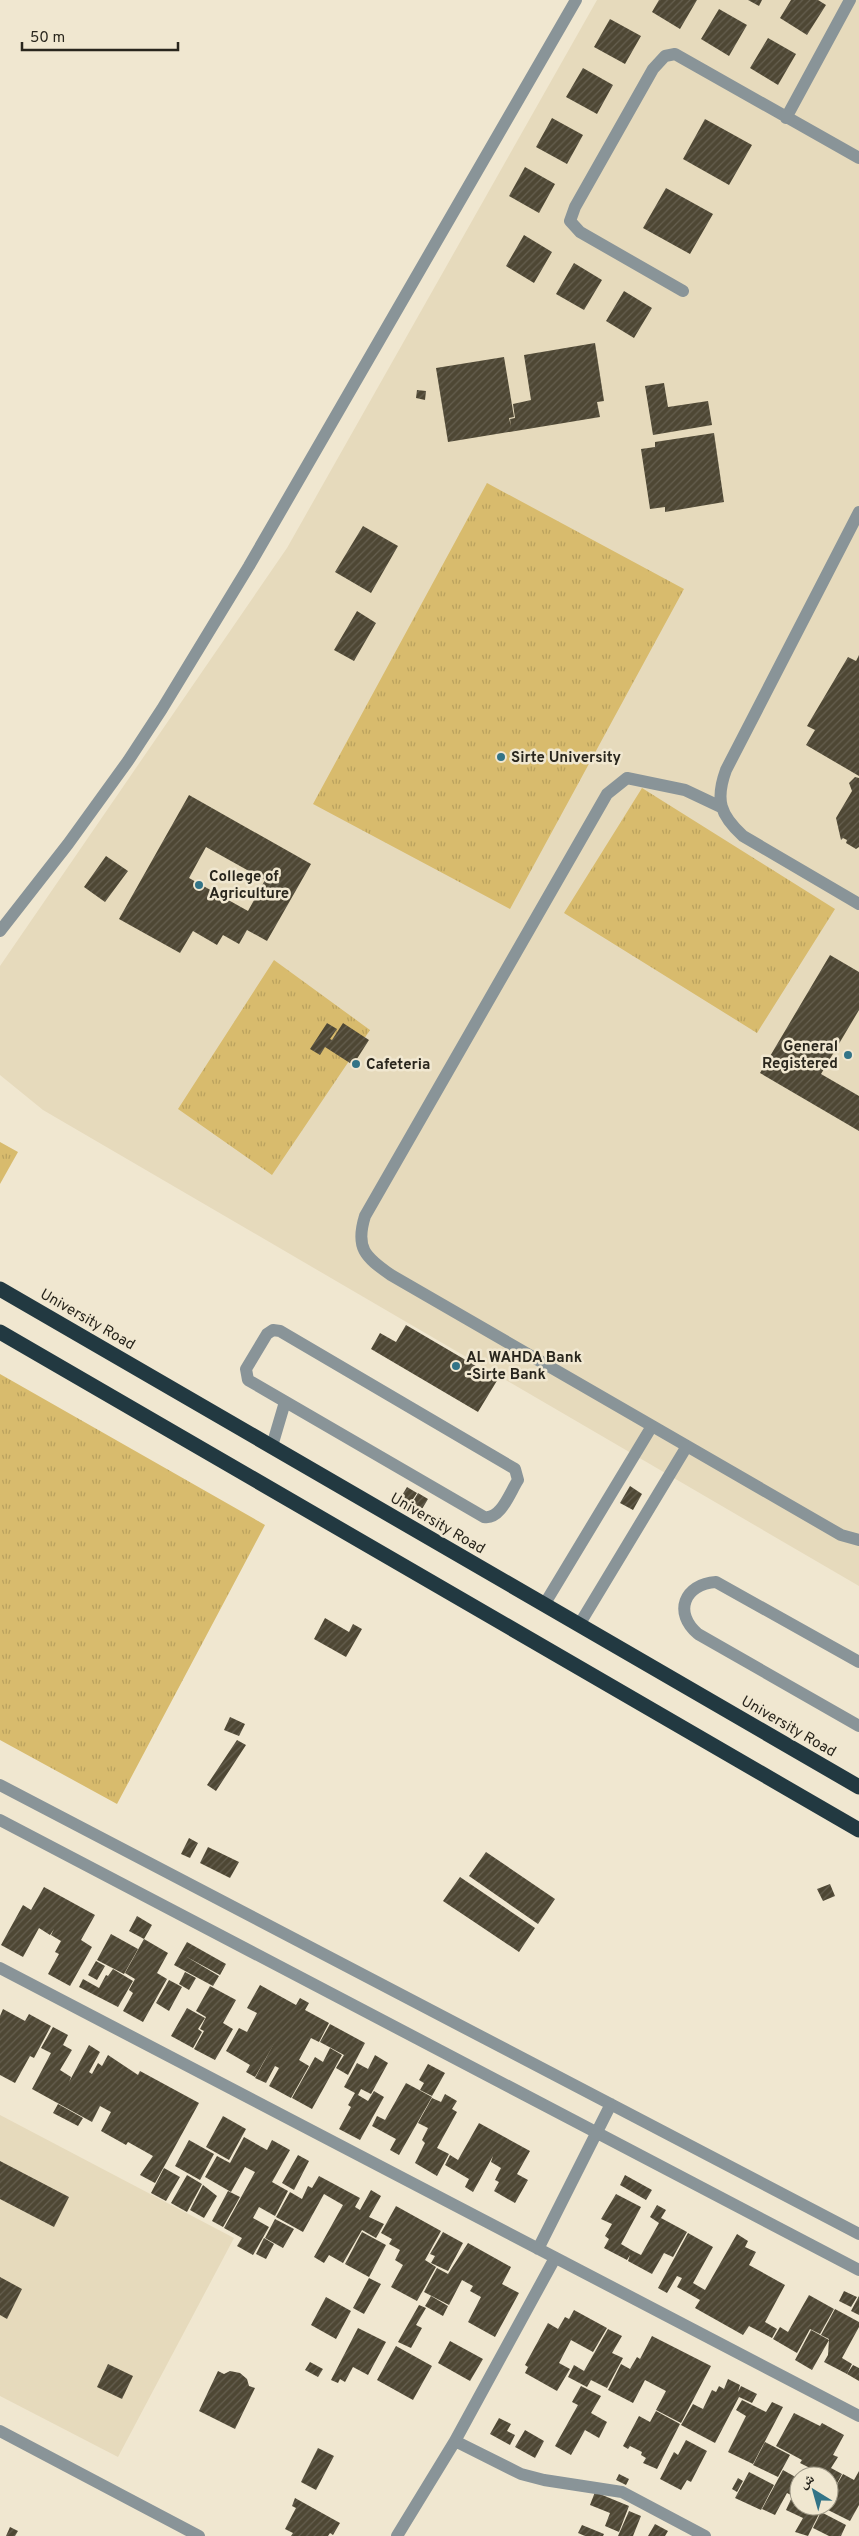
<svg xmlns="http://www.w3.org/2000/svg" width="859" height="2536" font-family="Overpass,'Noto Naskh Arabic',sans-serif">
<defs>
<pattern id="grass-tufts" width="24" height="20" patternUnits="userSpaceOnUse" patternTransform="scale(1.25)"><rect width="24" height="20" fill="#d8bb6d"/><path d="M3 7l-1-3M5 7V3M7 7l1-3M15 17l-1-3M17 17v-4M19 17l1-3" fill="none" stroke="#b9a15e"/></pattern>
<pattern id="building-hatch" width="6" height="6" patternUnits="userSpaceOnUse" patternTransform="scale(1.25)"><rect width="6" height="6" fill="#4e4734"/><path d="M-1 1l2-2M0 6l6-6M5 7l2-2" fill="none" stroke="#655f4f"/></pattern>
</defs>
<rect width="100%" height="100%" fill="#f0e7d0"/>
<path fill="#e6dabc" d="M597 0H859V1586L43 1110 0 1075V966L287 548Z
M0 2115 234 2238 118 2457 0 2396Z"/>
<path fill="url(#grass-tufts)" d="M487 483 684 589 510 909 313 804Z
M642 788 835 909 757 1033 564 913Z
M274 960 370 1030 272 1175 178 1109Z
M0 1142 18 1152 0 1184Z
M0 1374 265 1525 117 1804 0 1740Z"/>
<path fill="url(#building-hatch)" fill-rule="evenodd" d="M659 0H697L680 29 652 12Z
M748 0H762L759 6Z
M791 0H818L826 5 807 35 780 18Z
M719 9 747 25 729 56 701 39Z
M610 19 641 36 625 64 594 47Z
M768 38 796 54 778 85 750 68Z
M583 68 613 85 597 114 566 97Z
M552 118 583 135 567 164 536 147Z
M705 119 752 145 729 185 683 159Z
M525 167 555 184 539 213 509 196Z
M666 188 713 214 690 254 643 228Z
M524 235 552 252 534 283 506 266Z
M574 263 602 280 584 310 556 294Z
M624 291 652 308 634 338 606 321Z
M595 343 604 401 597 402 600 417 448 442 436 368 504 357 514 417 509 418 511 426 510 419 515 418 513 404 531 400 524 355Z
M664 383 668 407 708 401 712 425 653 435 645 386Z
M417 390 426 391 425 400 416 398Z
M714 433 724 502 665 512V507L650 509 641 449 655 447V442Z
M363 526 398 546 371 593 335 572Z
M357 611 376 623 354 661 334 650Z
M859 655V776L806 745 815 730 807 726 848 657 856 661Z
M855 777 859 778V847L856 849 846 843 847 840 843 838 841 840 836 818 852 791 849 783Z
M189 795 311 864 267 941 247 930 239 944 223 935 217 945 193 931 180 953 119 919ZM206 847 265 880 248 911 189 878Z
M106 856 128 871 105 902 84 887Z
M830 955 859 972V1010L821 1074 859 1096V1131L760 1073Z
M327 1023 337 1029 330 1039 332 1040 343 1023 369 1040 353 1065 325 1047 320 1055 310 1049Z
M406 1325 498 1379 478 1412 371 1349 380 1333 396 1342Z
M630 1486 642 1494 633 1510 620 1503Z
M407 1487 417 1493 411 1502 401 1497Z
M418 1493 428 1499 422 1509 412 1503Z
M325 1618 349 1632 353 1624 362 1629 346 1657 314 1639Z
M230 1717 245 1724 239 1736 224 1730Z
M237 1740 246 1745 216 1791 207 1785Z
M189 1838 198 1843 190 1858 181 1854Z
M208 1847 239 1862 230 1878 200 1863Z
M486 1852 555 1899 538 1924 469 1876Z
M460 1877 535 1928 519 1952 443 1901Z
M830 1884 835 1896 823 1901 817 1889Z
M44 1887 95 1915 81 1940 92 1947 70 1986 48 1974 59 1954 55 1952 61 1941 51 1935 54 1929 50 1935 39 1928 23 1957 1 1945 23 1905 31 1910Z
M137 1916 152 1925 144 1939 129 1931Z
M111 1934 138 1949 124 1974 97 1960Z
M144 1939 168 1953 157 1973 167 1979 143 2022 123 2011 133 1993 129 1990 135 1979 125 1973Z
M187 1942 226 1964 220 1975 185 1956 219 1976 213 1986 174 1965Z
M96 1961 105 1966 97 1980 88 1975Z
M113 1969 133 1981 118 2007 79 1987 83 1979 99 1988 106 1975 108 1976Z
M185 1972 196 1978 189 1990 179 1984Z
M169 1980 182 1987 169 2011 156 2003Z
M260 1985 296 2005 300 1998 309 2003 305 2010 329 2023 319 2042 311 2038 299 2060 309 2066 291 2098 269 2086 279 2068 275 2066 266 2083 255 2078 275 2042 255 2077 246 2072 250 2065 226 2051 239 2028 247 2032 257 2013 247 2008Z
M210 1986 236 2000 223 2023 233 2029 215 2060 194 2049 204 2031 200 2029 206 2017 196 2011Z
M187 2008 205 2018 198 2029 202 2032 193 2048 171 2036Z
M3 2009 25 2021 29 2014 51 2026 34 2058 30 2056 15 2083 0 2075V2016Z
M330 2024 365 2043 348 2075 336 2068 344 2055 320 2042Z
M53 2027 68 2035 63 2045 72 2050 60 2070 71 2077 69 2082 89 2045 100 2052 89 2072 92 2074 98 2063 102 2066 108 2055 138 2075 140 2071 199 2103 155 2183 140 2175 153 2156 128 2142 126 2145 101 2131 111 2112 100 2106 92 2122 32 2089 51 2053 41 2048Z
M330 2048 342 2055 312 2109 292 2098 315 2057 323 2062Z
M375 2055 388 2063 371 2094 361 2089 358 2095 368 2101 374 2091 384 2097 360 2140 339 2129 351 2107 348 2105 355 2093 344 2087 357 2063 368 2069Z
M428 2064 445 2073 432 2096 420 2090 424 2083 419 2080Z
M406 2083 432 2097 399 2155 390 2150 396 2139 372 2126 377 2116 385 2120Z
M445 2094 457 2101 452 2109 457 2112 437 2148 449 2154 437 2176 415 2163 425 2143 422 2140 428 2128 418 2123 432 2098 441 2102Z
M58 2104 83 2118 78 2126 53 2113Z
M223 2116 246 2129 229 2160 206 2147Z
M479 2123 530 2151 517 2174 528 2180 515 2203 494 2191 499 2182 495 2180 501 2168 491 2162 493 2156 473 2192 465 2187 469 2179 445 2165 450 2155 458 2160Z
M244 2137 267 2150 272 2140 290 2150 272 2182 288 2191 275 2216 259 2207 253 2218 269 2227 253 2255 237 2246 242 2238 224 2228 255 2172 245 2167 231 2192 205 2177 217 2156 230 2163Z
M189 2140 214 2154 200 2180 175 2166Z
M298 2155 309 2161 294 2190 282 2183Z
M0 2161 69 2197 54 2227 0 2199Z
M164 2168 180 2177 166 2201 151 2193Z
M187 2175 202 2184 187 2212 171 2203Z
M625 2175 652 2190 646 2200 620 2185Z
M319 2176 360 2198 355 2207 360 2210 371 2190 381 2196 369 2217 384 2224 376 2238 362 2230 343 2263 329 2255 324 2263 314 2257 343 2205 324 2194 303 2232 276 2217 290 2192 302 2199 308 2186 312 2188Z
M203 2185 217 2196 204 2218 190 2210Z
M228 2191 240 2197 223 2227 212 2221Z
M616 2194 641 2207 621 2244 633 2251 641 2255 659 2223 650 2217 657 2205 666 2210 661 2218 687 2232 673 2257 664 2253 652 2274 628 2261 630 2255 627 2260 604 2248 609 2239 605 2236 612 2224 601 2219Z
M396 2206 441 2231 425 2260 436 2267 417 2301 391 2287 403 2265 395 2260 400 2250 389 2244 392 2239 381 2233Z
M275 2219 294 2229 283 2248 265 2238Z
M362 2232 386 2245 369 2277 345 2264Z
M443 2232 463 2243 448 2271 431 2263 435 2256 430 2254Z
M688 2233 713 2247 693 2283 705 2290 737 2234 748 2241 745 2247 756 2252 749 2265 785 2285 765 2322 777 2329 772 2338 749 2326 743 2335 695 2308 700 2300 677 2287 682 2278 677 2276 667 2293 658 2288Z
M264 2238 274 2244 266 2259 256 2254Z
M468 2243 511 2267 502 2284 519 2293 495 2337 468 2322 481 2297 470 2291 473 2286 462 2280 449 2305 424 2292 437 2268 448 2274Z
M0 2277 22 2289 7 2319 0 2315Z
M369 2278 381 2284 364 2314 353 2308Z
M844 2291 857 2297 851 2307 839 2301Z
M809 2295 834 2309 820 2334 810 2329 797 2353 773 2339 780 2327 788 2332Z
M431 2296 448 2306 443 2316 425 2306Z
M859 2296V2315L851 2311Z
M326 2297 351 2311 336 2339 311 2325Z
M419 2305 426 2308 416 2325 422 2328 411 2348 398 2342Z
M835 2309 859 2322V2327L842 2358 852 2364 847 2374 824 2362 828 2355 829 2339 821 2335Z
M574 2310 607 2328 593 2352 571 2340 559 2363 570 2369 557 2391 525 2373 528 2367 525 2365 548 2323 558 2329 565 2317 569 2319Z
M358 2328 386 2342 368 2375 353 2367 345 2382 340 2379 338 2383 331 2380Z
M608 2329 622 2336 612 2353 623 2358 607 2388 591 2380 587 2387 568 2377 574 2365 584 2371Z
M811 2330 829 2340 812 2370 795 2360Z
M652 2336 711 2366 681 2423 656 2410 666 2391 645 2380 633 2403 608 2390 621 2364 630 2369 637 2357 640 2359Z
M450 2341 483 2359 470 2381 438 2363Z
M396 2346 432 2366 413 2400 377 2380Z
M310 2362 323 2369 318 2377 305 2370Z
M108 2364 133 2376 122 2399 97 2387Z
M853 2365 859 2368V2381L847 2374Z
M218 2371 224 2374 230 2371 240 2373 247 2379 249 2386 255 2388 235 2429 199 2411Z
M728 2379 740 2385 738 2392 741 2386 757 2394 752 2403 739 2397 715 2443 681 2425 693 2404 703 2409 712 2390 716 2392 719 2386 724 2389Z
M581 2386 601 2396 591 2413 607 2422 599 2438 585 2430 571 2455 555 2446 578 2405 572 2402Z
M742 2400 766 2412 772 2402 783 2407 753 2464 728 2452 746 2416 736 2410Z
M656 2411 680 2424 657 2469 643 2463 646 2458 641 2455 642 2452 630 2446 628 2449 623 2446 639 2416 650 2422Z
M794 2413 820 2426 822 2423 844 2435 833 2455 838 2457 831 2468 842 2474 832 2493 843 2474 854 2480 859 2471V2505L850 2521 820 2506H829V2476H808L812 2469 800 2463 802 2460 776 2446Z
M499 2418 511 2424 507 2431 515 2435 510 2445 490 2434Z
M525 2430 544 2441 535 2458 515 2447Z
M686 2440 707 2451 691 2482 687 2480 681 2490 660 2479 674 2452 678 2455Z
M765 2442 790 2455 778 2477 753 2465Z
M318 2448 334 2456 316 2490 301 2482Z
M783 2470 799 2479V2485L793 2496 787 2493 775 2515 762 2509Z
M749 2472 774 2485 761 2510 735 2498Z
M619 2474 629 2479 626 2485 616 2480Z
M738 2478 743 2481 737 2492 732 2489Z
M595 2492 629 2506 619 2532 605 2526 610 2513 590 2505Z
M792 2497 799 2501V2506H809L820 2512 808 2536 795 2532 803 2518 786 2510Z
M295 2498 340 2523 333 2535 330 2533 328 2536H291L293 2533 285 2529 296 2508 292 2506Z
M629 2511 641 2516 633 2536H618Z
M821 2512 846 2525 841 2536H829L813 2528Z
M655 2524 668 2531 665 2536H648Z
M582 2525 604 2534 603 2536H585L578 2533Z
M10 2527 18 2531 15 2536H6Z"/>
<g fill="none" stroke-linecap="round" stroke-linejoin="round">
<path stroke="#899498" stroke-width="12" d="M786 118 850 0
M683 291 580 232 570 221 575 207 653 69 665 56 675 54 859 158
M859 512 726 770C715 800 720 815 743 836L859 904
M721 807 685 790 627 778 607 794 365 1216C355 1248 365 1257 391 1275L841 1535 859 1540
M0 931 68 844 128 761 162 709 249 566 576 0
M273 1330 280 1331 515 1469 518 1480C510 1492 501 1520 484 1517L248 1380 246 1369 267 1334Z
M272 1446 285 1402
M544 1605 652 1426
M579 1625 687 1446
M859 1662 716 1582C684 1584 673 1613 698 1634L859 1726
M0 1785 859 2234
M0 1820 859 2270
M0 1968 859 2416
M538 2249 611 2104
M0 2431 199 2536
M455 2441 521 2474 544 2480 622 2492 705 2536
M397 2536 455 2441 555 2258"/>
<path stroke="#223941" stroke-width="15" d="M0 1289 859 1787
M0 1332 859 1830"/>
</g>
<g fill="#337487" stroke="#f0e7d0" stroke-width="2">
<circle cx="501" cy="757" r="5"/>
<circle cx="199" cy="885" r="5"/>
<circle cx="848" cy="1055" r="5"/>
<circle cx="356" cy="1064" r="5"/>
<circle cx="456" cy="1366" r="5"/>
</g>
<g text-anchor="middle" stroke-width="5" stroke-linejoin="round" paint-order="stroke">
<g font-size="15" font-weight="bold" fill="#29261d" stroke="#f0e7d0" text-anchor="start">
<text x="511" y="762">Sirte University</text>
<text x="209" y="881">College of<tspan x="209" dy="17">Agriculture</tspan></text>
<text x="838" y="1051" text-anchor="end">General<tspan x="838" dy="17">Registered</tspan></text>
<text x="366" y="1069">Cafeteria</text>
<text x="466" y="1362">AL WAHDA Bank<tspan x="466" dy="17">-Sirte Bank</tspan></text>
</g>
<g font-size="15" fill="#29261d" stroke="#f0e7d0">
<text transform="translate(88 1319) rotate(30)" y="5">University Road</text>
<text transform="translate(438 1523) rotate(30)" y="5">University Road</text>
<text transform="translate(789 1726) rotate(30)" y="5">University Road</text>
</g>
</g>
<g transform="translate(814 2491) rotate(323)"><circle r="24" fill="#f0e7d0" stroke="#a09a88"/>
<path d="M0-4L9 19L0 12L-9 19Z" fill="#337487"/>
<text y="-8" font-size="14" font-weight="bold" text-anchor="middle" fill="#29261d">ش</text>
</g>
<path d="M22 42v8h156v-8" fill="none" stroke="#29261d" stroke-width="2.5"/>
<text x="30" y="42" font-size="15" fill="#29261d" stroke="#f0e7d0" stroke-width="4" paint-order="stroke">50 m</text>
</svg>
